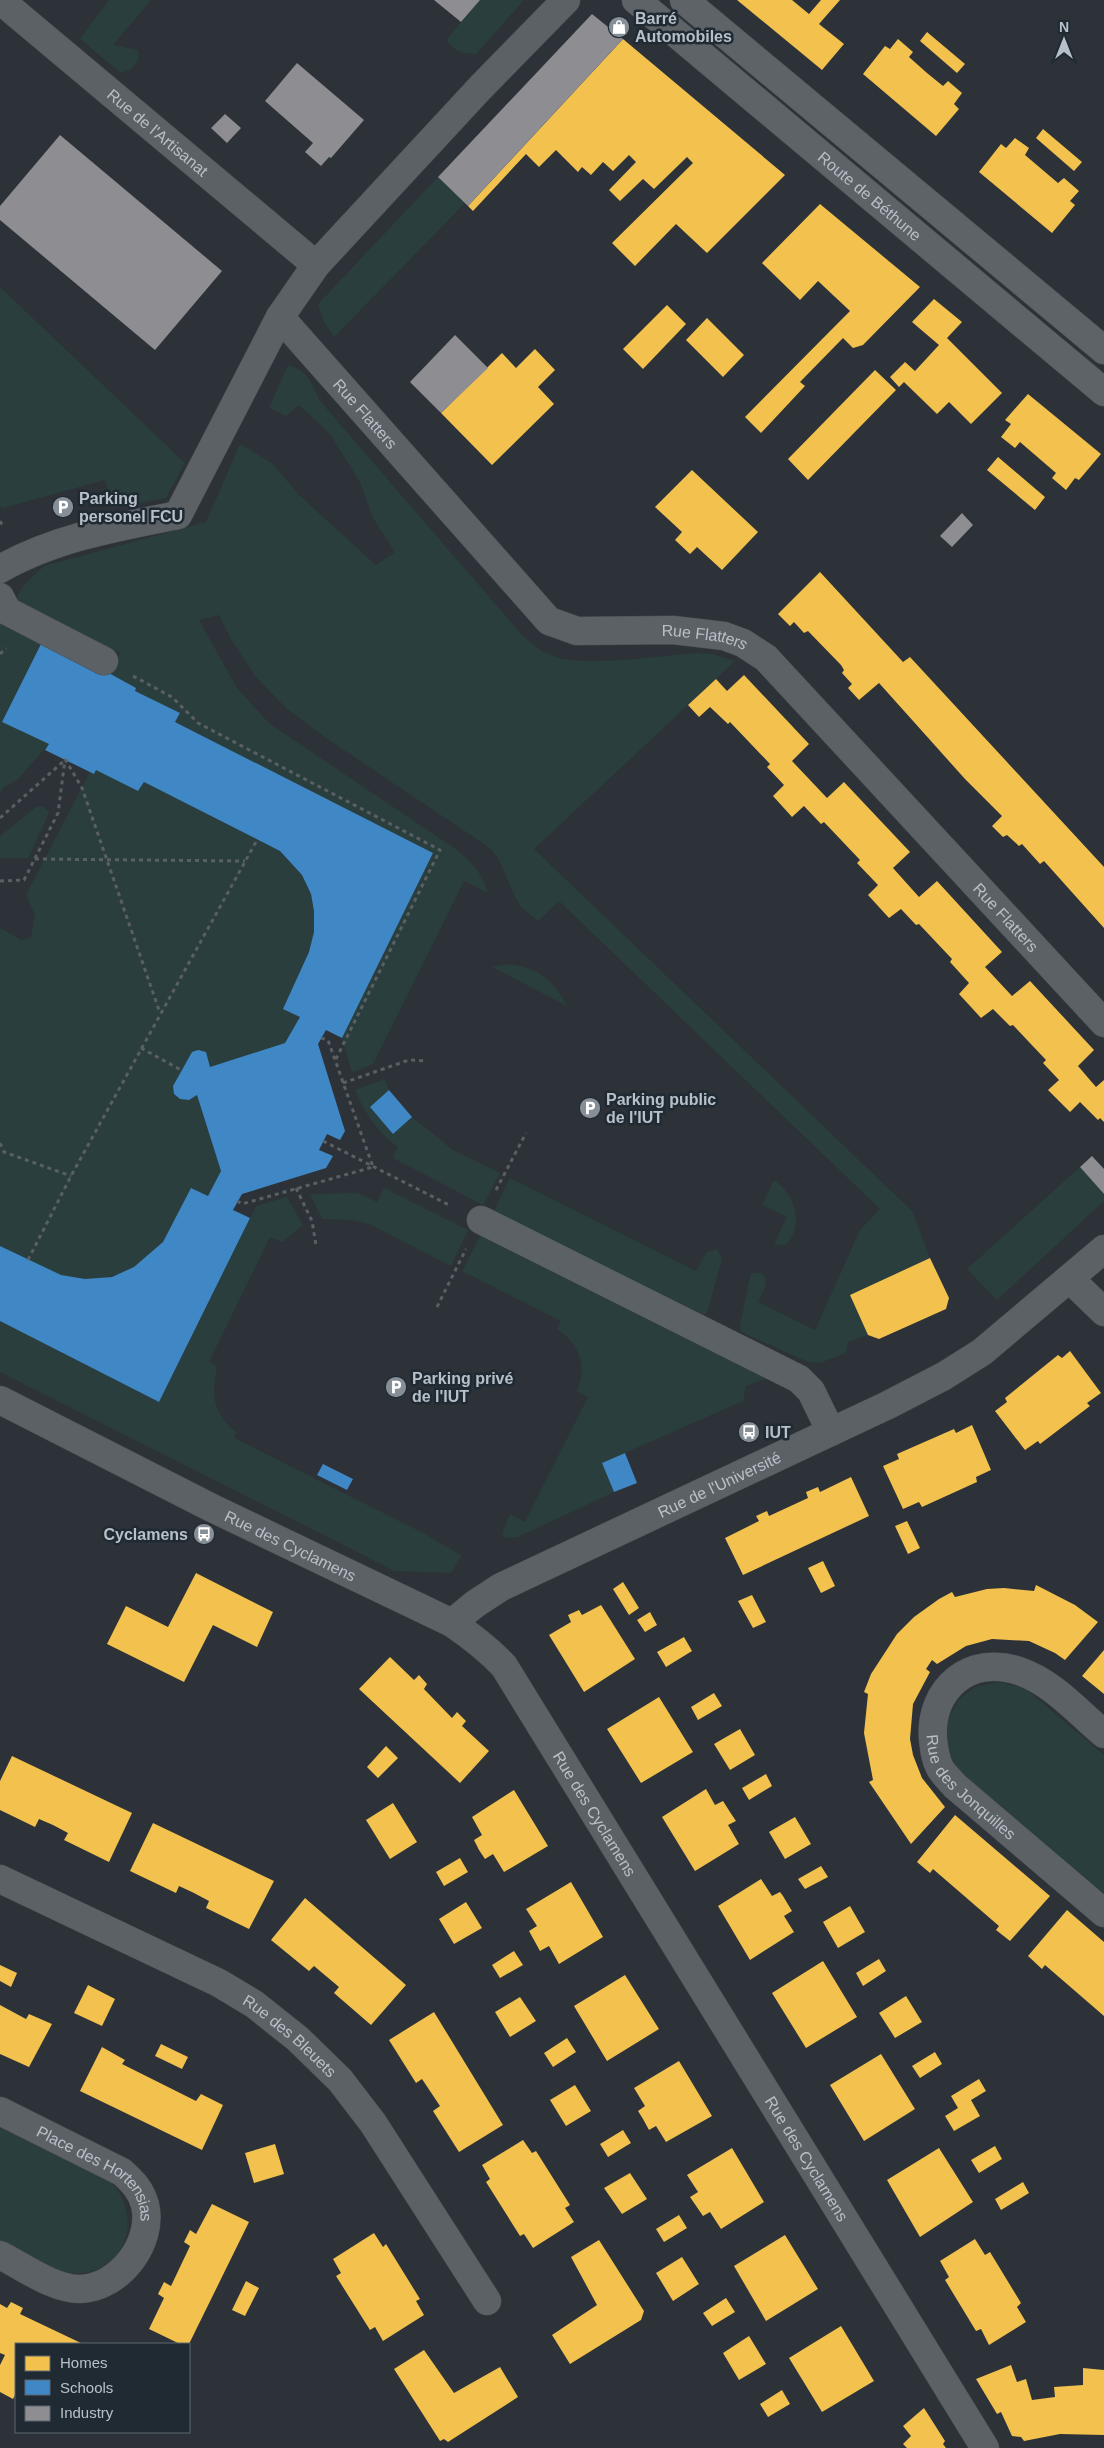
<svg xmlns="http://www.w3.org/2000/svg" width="1104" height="2448" font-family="Arial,sans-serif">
<rect width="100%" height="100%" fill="#2c3238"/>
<path fill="#2a3e3d" d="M109 0H151L113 45 138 50 139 59 131 69 121 73 80 39Z
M480 0H524L476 54C461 54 455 51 446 40Z
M438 177 465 203 334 337 324 322 318 304Z
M0 287 185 463 166 498 113 508 105 480 3 508 0 506Z
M288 365C307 369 312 384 320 401L522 635C531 643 539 650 550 655 582 669 662 655 699 653L712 654 735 661 534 849 912 1211 930 1258 850 1295 868 1335 848 1342 846 1353 820 1363 806 1361 741 1332 740 1326 750 1277 752 1273H762C770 1283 763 1292 758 1302L815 1330 860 1230 880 1209 559 901 538 921 522 908 515 897 498 858 490 848 329 740 287 709 255 676 231 639 219 615 199 620 237 688 270 724 457 850C473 863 482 873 488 893L464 881 373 1064 352 1072 342 1038 433 853 175 722 179 714 135 691V688L110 673 120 653 15 601 23 586 44 566 206 522 240 444 272 463 299 495 376 565 395 552 373 518 360 482 330 434 299 405 286 416 269 408Z
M0 621 3 626 41 644 2 722 49 744 18 779 3 788 0 795Z
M96 770 138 791 144 782 280 851 302 875 311 894 314 911V932L300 1017 285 1043 210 1067 206 1052H192L173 1086 174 1094 180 1099 189 1100 197 1095 221 1171 208 1196 191 1188C182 1205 174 1226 163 1242 140 1274 99 1285 63 1276 42 1270 20 1255 0 1246V928L21 940 31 938 35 915 26 895 90 772 94 774Z
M36 807H44L49 813 28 858H0V836Z
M506 964C536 966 554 979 567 1006L492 967Z
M385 1079 389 1090 370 1107 393 1133 412 1117 453 1150 500 1173 483 1205 393 1158 398 1147C377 1131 365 1114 355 1090Z
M1080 1167 1104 1194V1201L997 1300 967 1269Z
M510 1178 696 1271 706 1253 717 1249 722 1258 707 1313 703 1315 494 1211Z
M774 1180C794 1193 806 1226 785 1245L774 1244 787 1217 762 1205Z
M384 1188 468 1230 451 1266 369 1224 350 1220 322 1219 310 1194 357 1193 377 1202Z
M287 1197 303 1225 282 1242 270 1237 209 1362 217 1367C211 1395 213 1414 236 1432L234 1438 425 1534 462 1556 451 1573 395 1571 0 1372V1321L159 1402 256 1206Z
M480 1236 767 1378 746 1386 743 1401 602 1463 614 1492 518 1537 503 1538V1531L510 1514 525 1522 588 1397 577 1391C588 1367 579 1343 557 1329L561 1321 462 1271Z
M998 1682 1025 1688 1104 1755V1895L961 1774 947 1750 948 1719 959 1699 975 1687Z
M0 2127C28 2141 57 2155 85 2169 93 2173 106 2177 112 2183 147 2224 120 2280 65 2273 50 2271 15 2249 0 2242Z"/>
<path fill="#f2c14e" d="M737 0H792L809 14 821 0H840L819 24 844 44 822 70Z
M927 32 965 64 957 73 920 41Z
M623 39 785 175 707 253 676 224 635 266 612 243 693 163 687 157 654 189 643 179 620 201 609 190 636 162 629 155 613 171 603 162 591 175 582 167 578 172 556 150 539 167 526 154 473 211 468 206Z
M898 39 913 52 909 57 927 73 943 86 948 81 962 93 954 104 959 109 936 136 863 74 885 46 890 49Z
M1043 129 1082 162 1074 171 1036 138Z
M1015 138 1029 148 1025 155 1058 183 1064 178 1079 191 1070 201 1075 205 1052 233 979 172 1001 144 1006 148Z
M820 204 920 287 863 345 853 348 843 338 800 382 805 386 761 433 745 417 850 311 818 281 800 300 762 263Z
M934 299 962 322 947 338 1002 393 971 424 949 402 937 414 904 382 899 387 890 377 905 362 915 371 939 345 912 322Z
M667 305 686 324 643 369 623 349Z
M707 318 744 355 723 377 686 340Z
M535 349 555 370 538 387 554 404 492 465 441 413 502 353 516 368Z
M875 370 896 390 808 480 788 459Z
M1028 394 1101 454 1079 480 1075 478 1066 490 1052 478 1056 473 1020 442 1015 448 1001 437 1011 424 1005 420Z
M998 457 1045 497 1035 510 987 470Z
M692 470 758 532 722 570 697 547 690 554 675 540 682 532 655 507Z
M820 572 903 662 910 657 1104 867V928L1044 861 1040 864 1022 844 1019 846 1007 835 1003 837 992 826 1002 816 965 779 879 683 859 700 848 688 852 684 842 673 844 670 841 665 808 631 804 633 794 622 790 626 778 614Z
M744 675 809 744 792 761 827 798 844 782 910 852 893 868 919 897 937 881 1002 952 985 967 1012 996 1030 981 1094 1050 1078 1066 1096 1087 1104 1080V1122L1100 1118 1098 1120 1080 1102 1070 1112 1048 1090 1059 1080 1043 1063 1046 1060 1013 1025 1010 1026 993 1009 981 1018 971 1007 959 994 969 983 950 962 952 959 919 924 916 925 901 909 889 918 868 895 878 885 857 863 860 860 824 822 821 824 804 806 792 817 773 796 784 785 767 767 770 764 730 722 728 724 710 707 699 717 688 705 716 679 727 691Z
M930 1258 949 1298 946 1309 879 1339 868 1335 850 1295Z
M1070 1351 1101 1393 1087 1403 1090 1406 1040 1444 1038 1441 1025 1450 995 1411 1007 1402 1005 1398 1058 1355 1062 1358Z
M972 1425 991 1470 976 1477 977 1482 922 1507 919 1502 903 1509 883 1466 899 1459 897 1454 954 1429 956 1433Z
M851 1477 869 1516 743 1575 725 1538 759 1521 756 1516 767 1511 769 1516 808 1498 806 1492 818 1487 820 1492Z
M907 1521 920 1548 908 1554 895 1526Z
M823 1561 835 1586 821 1593 808 1568Z
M196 1573 273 1612 257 1647 213 1625 184 1682 107 1644 126 1606 168 1627Z
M623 1582 639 1608 629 1615 613 1589Z
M1036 1585 1075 1605 1098 1622 1065 1660 1055 1653 1029 1641 992 1639 966 1646 937 1664 932 1660 926 1669 930 1672 913 1704 910 1739 913 1755 922 1778 945 1807 911 1844 869 1782 873 1780 864 1733 868 1694 864 1692 871 1674 897 1634 914 1617 939 1599 952 1592 955 1597 987 1589 1004 1588 1034 1591Z
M752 1595 766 1622 753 1628 738 1601Z
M601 1605 635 1659 584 1692 549 1635 571 1622 568 1615 579 1610 582 1615Z
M650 1612 657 1625 645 1632 637 1620Z
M684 1637 692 1651 666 1667 657 1652Z
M1104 1650V1694L1082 1676Z
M390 1657 414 1680 419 1675 427 1684 424 1689 452 1718 457 1712 466 1721 462 1726 489 1751 460 1783 359 1689Z
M714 1693 722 1706 698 1720 691 1707Z
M659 1697 693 1752 641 1783 607 1729Z
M740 1729 755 1755 730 1770 714 1744Z
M386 1746 398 1758 378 1778 367 1767Z
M12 1756 132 1813 109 1862 64 1840 68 1833 53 1825 39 1819 35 1827 0 1810V1781Z
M766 1774 772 1786 749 1800 742 1788Z
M706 1789 715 1805 723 1801 730 1812 736 1821 728 1825 739 1844 695 1871 662 1817Z
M514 1790 548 1846 504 1872 493 1854 485 1859 479 1850 474 1840 482 1835 472 1817Z
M393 1803 417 1842 390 1859 366 1820Z
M955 1815 1050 1896 1010 1941 996 1930 999 1926 933 1869 930 1873 917 1862Z
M795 1817 811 1844 785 1859 769 1832Z
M153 1823 274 1881 249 1929 206 1908 209 1901 194 1893 179 1886 176 1893 130 1871Z
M460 1858 468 1872 444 1886 436 1872Z
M821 1866 828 1877 805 1889 798 1879Z
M761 1879 772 1896 780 1892 783 1896 792 1911 784 1916 794 1932 750 1960 718 1906Z
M571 1882 603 1937 559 1964 549 1946 540 1951 529 1931 537 1926 526 1909Z
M305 1898 406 1985 371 2025 334 1993 339 1987 314 1966 309 1971 271 1940Z
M466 1902 482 1928 454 1944 439 1919Z
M850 1906 865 1932 838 1948 823 1922Z
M1067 1910 1104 1942V2016L1045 1965 1042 1969 1028 1956Z
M514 1951 523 1965 500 1978 492 1965Z
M879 1959 886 1971 863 1986 856 1973Z
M823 1961 857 2017 806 2048 772 1993Z
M0 1965 17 1973 11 1987 0 1981Z
M625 1975 659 2029 607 2061 574 2006Z
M88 1985 115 1999 102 2026 74 2013Z
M906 1996 922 2022 895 2038 879 2013Z
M520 1997 536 2021 510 2037 495 2012Z
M0 2005 26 2019 29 2014 52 2024 29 2067 0 2054Z
M434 2012 503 2125 459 2152 433 2111 440 2106 422 2079 416 2083 389 2040Z
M567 2038 576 2052 553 2067 544 2053Z
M161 2044 188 2057 182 2069 155 2056Z
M102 2047 125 2060 122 2064 196 2101 201 2094 223 2105 202 2150 80 2091Z
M935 2052 942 2064 920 2078 912 2066Z
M881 2054 915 2109 864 2141 830 2085Z
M679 2061 712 2116 666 2142 656 2126 649 2130 643 2119 638 2111 645 2106 634 2088Z
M979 2079 986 2091 971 2100 980 2116 954 2131 945 2116 958 2108 951 2096Z
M575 2085 591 2111 566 2126 550 2100Z
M623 2130 631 2143 608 2157 600 2144Z
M523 2140 532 2153 536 2151 570 2205 565 2208 574 2222 533 2248 524 2234 520 2236 486 2182 490 2179 482 2165Z
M275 2144 284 2174 254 2183 245 2153Z
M995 2146 1002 2159 979 2173 971 2160Z
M732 2148 764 2202 721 2229 710 2212 703 2216 690 2197 698 2192 687 2175Z
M939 2148 973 2202 920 2237 887 2180Z
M630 2173 647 2199 622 2214 604 2188Z
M1023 2182 1029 2193 1001 2210 995 2199Z
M212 2204 249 2222 189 2344H180L149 2329 164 2298 158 2294 164 2282 171 2286 190 2246 184 2242 190 2230 196 2234Z
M679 2215 687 2228 664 2242 656 2229Z
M374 2233 383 2247 386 2244 420 2299 416 2301 424 2315 383 2341 375 2327 370 2330 336 2276 341 2273 333 2259Z
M785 2235 818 2289 766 2321 734 2266Z
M975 2239 985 2255 990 2252 1021 2303 1017 2307 1026 2322 989 2345 981 2329 976 2331 945 2280 949 2277 940 2261Z
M599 2240 644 2311 641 2320 570 2364 552 2335 597 2305 571 2257Z
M682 2257 699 2284 673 2301 656 2273Z
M246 2281 259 2288 245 2316 232 2310Z
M726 2298 735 2312 712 2326 703 2313Z
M11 2302 23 2308 20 2314 83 2344H16V2393L13 2399 0 2392V2365L5 2355 0 2353V2304L7 2308Z
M841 2326 874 2381 822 2412 789 2358Z
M749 2336 766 2364 739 2380 723 2353Z
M424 2350 454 2393 500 2367 518 2397 448 2442 444 2439 440 2441 394 2369Z
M1011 2365 1017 2382 1026 2379 1032 2400 1055 2397 1054 2387 1083 2385V2368L1104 2370V2435L1060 2434 1024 2441 1021 2437 1012 2436 1001 2412 997 2414 976 2379Z
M782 2390 790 2404 768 2417 760 2404Z
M924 2408 945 2441 943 2444 946 2448H907L903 2444 911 2436 903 2426Z"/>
<path fill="#3f88c5" d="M41 644 89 662 136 688 135 691 180 713 175 722 433 853 342 1038 326 1030 318 1044 345 1131 340 1140 327 1134 319 1150 333 1156 326 1168 242 1194 233 1210 250 1218 159 1402 0 1321V1246L61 1275 85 1279 112 1277 134 1267 163 1242 191 1188 208 1196 221 1171 197 1095 189 1100 180 1099 174 1094 173 1086 192 1052 198 1050 206 1052 210 1067 285 1043 300 1017 283 1009 309 952 314 932V911L311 894 302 875 280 851 144 782 138 791 96 770 94 774 45 750 49 744 2 722Z
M389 1090 412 1117 393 1134 370 1107Z
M625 1453 637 1483 614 1492 602 1463Z
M323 1464 353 1479 347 1490 317 1475Z"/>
<path fill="#8d8d92" d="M434 0H480L461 22Z
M592 14 623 39 468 206 438 177Z
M297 63 364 120 331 158 329 157 321 166 305 152 313 143 265 101Z
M225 114 241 128 227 143 211 128Z
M60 135 222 271 155 350 0 220V206Z
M455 335 488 368 441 413 410 382Z
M962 513 973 525 952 547 940 536Z
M1092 1156 1104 1169V1194L1080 1167Z"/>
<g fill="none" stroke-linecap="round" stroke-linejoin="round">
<g stroke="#4a4e53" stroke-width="29">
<g id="minor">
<path id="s1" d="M0 0 316 265"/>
<path id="s2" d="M280 317 549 621 577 631 673 630 724 636 743 643 766 658 1104 1023"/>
<path d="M0 569C54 538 117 527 178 515L280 317 316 265 480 88 566 0"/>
<path d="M0 597 7 611 104 661"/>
<path d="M481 1220 799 1379 811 1391 831 1432"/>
<path d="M1070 1279 1104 1312"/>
<path id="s3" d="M0 1400 212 1508 452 1623C471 1636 488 1649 504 1666L985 2448"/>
<path id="s4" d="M452 1623 475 1604 501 1587 888 1405 944 1376 982 1352 1104 1249"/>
<path id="s5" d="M1104 1734C1078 1712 1052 1682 1019 1671 970 1654 929 1689 933 1739 934 1749 935 1759 940 1768 944 1775 950 1780 955 1786L1104 1913"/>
<path id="s6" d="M0 1879 219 1983 254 2004 298 2039 340 2080 373 2123 487 2301"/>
<path id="s7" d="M0 2111 122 2172C133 2182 141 2190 145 2205 154 2243 119 2288 80 2289 53 2289 24 2267 0 2255"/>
</g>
</g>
<g stroke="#4a4f55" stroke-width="29">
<g id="major">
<path id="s8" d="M636 0 1104 392"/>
<path d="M684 0 1104 350"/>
</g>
</g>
<path stroke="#5a5f63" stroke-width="3" stroke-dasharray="4 4" stroke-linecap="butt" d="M0 521 4 528
M0 654 6 648
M133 676 172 697 198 723 440 850 335 1061
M65 759 82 788 160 1013
M0 818 65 760
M35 859 245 861
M0 881 24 880 58 813 65 760
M141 1048 181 1070
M343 1083 409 1060 427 1061
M323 1141 451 1206
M0 1143 4 1152 71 1176
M296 1188 312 1221 316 1245
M496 1190 526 1133
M237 1201 242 1204 373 1167 328 1040 321 1038
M28 1260 71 1176 257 840
M437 1307 466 1249"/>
<use href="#minor" stroke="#5c6166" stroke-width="28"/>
<use href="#major" stroke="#5e6368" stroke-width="28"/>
</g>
<defs>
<g id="shop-disc" transform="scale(1.125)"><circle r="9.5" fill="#868e96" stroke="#202a32"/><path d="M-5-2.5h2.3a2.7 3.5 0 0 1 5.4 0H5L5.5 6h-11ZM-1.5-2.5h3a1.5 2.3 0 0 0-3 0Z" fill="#fff"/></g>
<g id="parking-disc" transform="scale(1.125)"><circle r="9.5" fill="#868e96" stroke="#202a32"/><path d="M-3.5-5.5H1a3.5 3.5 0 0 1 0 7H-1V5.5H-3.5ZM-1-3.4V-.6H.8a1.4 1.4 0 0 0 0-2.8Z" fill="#fff"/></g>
<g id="bus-disc" transform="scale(1.125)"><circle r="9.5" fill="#868e96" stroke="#202a32"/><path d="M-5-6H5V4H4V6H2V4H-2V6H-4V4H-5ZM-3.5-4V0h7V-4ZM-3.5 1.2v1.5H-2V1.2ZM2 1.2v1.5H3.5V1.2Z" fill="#fff"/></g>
</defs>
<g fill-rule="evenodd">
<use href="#shop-disc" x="619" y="27"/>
<use href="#parking-disc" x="63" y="507"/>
<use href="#parking-disc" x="590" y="1108"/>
<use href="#parking-disc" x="396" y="1387"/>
<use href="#bus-disc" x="749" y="1432"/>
<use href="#bus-disc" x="204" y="1534"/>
</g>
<g text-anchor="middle" stroke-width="5" stroke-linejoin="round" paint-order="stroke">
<g font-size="16" font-weight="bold" fill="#b7c0c8" stroke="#202a32" text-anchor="start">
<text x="635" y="24">Barré<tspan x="635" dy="18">Automobiles</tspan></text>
<text x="79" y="504">Parking<tspan x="79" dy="18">personel FCU</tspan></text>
<text x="606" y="1105">Parking public<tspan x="606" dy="18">de l'IUT</tspan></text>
<text x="412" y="1384">Parking privé<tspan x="412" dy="18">de l'IUT</tspan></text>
<text x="765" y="1438">IUT</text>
<text x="188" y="1540" text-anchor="end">Cyclamens</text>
</g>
<g font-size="16" fill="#b7c0c8" stroke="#202a32">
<text dy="6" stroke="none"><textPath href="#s1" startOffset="206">Rue de l'Artisanat</textPath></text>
<text dy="6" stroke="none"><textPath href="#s8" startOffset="305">Route de Béthune</textPath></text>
<text dy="6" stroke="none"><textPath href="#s2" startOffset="129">Rue Flatters</textPath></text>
<text dy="6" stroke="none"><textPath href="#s2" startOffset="564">Rue Flatters</textPath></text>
<text dy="6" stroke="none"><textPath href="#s2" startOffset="984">Rue Flatters</textPath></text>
<text dy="6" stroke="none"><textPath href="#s4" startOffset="302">Rue de l'Université</textPath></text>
<text dy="6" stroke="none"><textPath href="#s3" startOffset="325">Rue des Cyclamens</textPath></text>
<text dy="6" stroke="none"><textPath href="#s5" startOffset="302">Rue des Jonquilles</textPath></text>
<text dy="6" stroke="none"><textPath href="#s3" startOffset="745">Rue des Cyclamens</textPath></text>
<text dy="6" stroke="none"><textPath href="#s6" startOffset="331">Rue des Bleuets</textPath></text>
<text dy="6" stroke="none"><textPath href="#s3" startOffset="1150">Rue des Cyclamens</textPath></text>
<text dy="6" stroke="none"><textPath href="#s7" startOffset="118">Place des Hortensias</textPath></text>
</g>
</g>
<rect x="15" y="2343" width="175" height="90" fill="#202a32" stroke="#5c666e"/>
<rect x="25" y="2356" width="25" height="15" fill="#f2c14e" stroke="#5c666e"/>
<text x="60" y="2368" font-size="15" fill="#b7c0c8">Homes</text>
<rect x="25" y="2380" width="25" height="15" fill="#3f88c5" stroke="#5c666e"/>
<text x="60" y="2393" font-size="15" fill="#b7c0c8">Schools</text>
<rect x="25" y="2406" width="25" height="15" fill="#8d8d92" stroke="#5c666e"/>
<text x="60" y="2418" font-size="15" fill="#b7c0c8">Industry</text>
<g transform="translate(1064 40)" stroke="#202a32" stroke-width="4" paint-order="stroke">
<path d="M0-4L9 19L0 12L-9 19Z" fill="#b7c0c8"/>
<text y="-8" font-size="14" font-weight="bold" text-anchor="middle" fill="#b7c0c8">N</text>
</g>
</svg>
